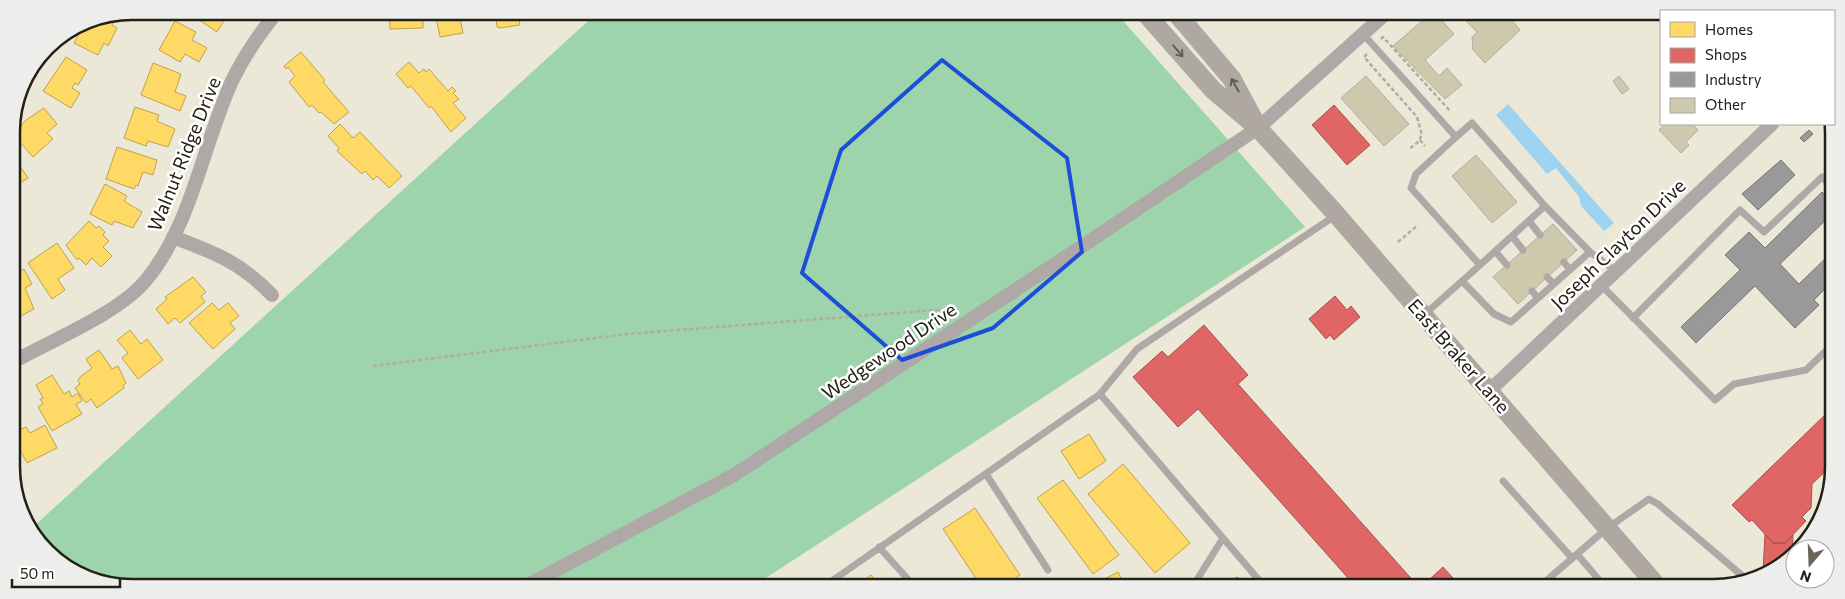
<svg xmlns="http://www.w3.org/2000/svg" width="1845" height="599" font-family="Commissioner,sans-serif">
<rect width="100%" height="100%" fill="#ece8d7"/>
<path fill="#9dd4ac" d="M598 12 1117 14 1305 227 755 585 100 584 41 547 32 528Z"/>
<path fill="#9ed3f0" d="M1508 104 1614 223 1604 231 1581 206 1579 197 1556 168 1547 174 1496 115Z"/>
<path fill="#ffd966" stroke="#bda24e" d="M186 11H215L225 19 217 32Z
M389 12H423V28L390 29Z
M435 12H464L459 14 463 33 440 37Z
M495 12H518L520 25 500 28 497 27Z
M109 16 115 19 112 25 117 28 108 46 104 43 98 55 74 43 85 21Z
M175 21 196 32 192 40 207 48 199 62 185 54 180 62 159 50Z
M301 52 325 80 323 82 349 112 334 124 321 112 319 113 312 105 309 107 289 82 295 76 288 67 286 69 284 66Z
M66 57 87 70 78 85 75 83 72 88 80 93 71 108 43 91Z
M409 62 419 73 424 69 426 72 429 69 448 91 452 87 456 91 453 93 459 99 453 103 466 118 451 132 431 106 429 108 411 86 408 88 396 74Z
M153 63 181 74 175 92 186 96 180 111 141 95Z
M135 107 159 115 157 121 175 129 168 147 148 141 146 146 124 138Z
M44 108 57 124 47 133 53 139 33 157 13 134 26 120Z
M340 124 353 138 360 132 402 176 389 188 377 176 373 180 365 171 362 174 337 151 339 148 328 136Z
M117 147 157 160 153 175 143 172 138 186 136 185 134 189 106 179Z
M13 156 28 178 12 188V157Z
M105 184 127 196 124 201 142 212 133 228 114 221 112 225 90 214Z
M89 221 96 228 99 226 105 232 103 235 109 241 103 247 112 256 101 267 92 258 86 265 79 258 77 260 66 245Z
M57 243 74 268 58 279 65 290 52 299 28 263Z
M19 266 21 271 24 269 32 284 25 288 34 309 17 318 13 308 12 270Z
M193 277 206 292 201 296 205 302 180 323 175 318 168 324 156 309 167 299 165 297Z
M212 303 219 310 228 303 239 316 230 323 235 329 213 349 189 323Z
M130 330 141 344 147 339 163 360 138 379 122 358 128 353 117 340Z
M99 350 112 369 118 366 126 383 123 386 124 388 97 408 91 399 86 403 75 388 80 384 78 381 80 377 92 368 86 359Z
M52 375 64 394 69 391 72 397 78 393 82 401 76 404 82 414 52 431 38 407 43 404 40 399 43 398 36 385Z
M14 415 21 429 26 427 30 433 45 425 57 448 27 463 13 436Z
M1089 434 1106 461 1079 479 1061 451Z
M13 463 22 478 17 480 19 483 13 487Z
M1123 464 1190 543 1155 573 1088 494Z
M1063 480 1119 555 1093 574 1037 498Z
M975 508 1020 575 1005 586H981L943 529Z
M1118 572 1125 586H1091Z
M871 575 879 585H857Z
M1238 577 1241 586H1208Z"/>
<path fill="#e06666" stroke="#a7514e" d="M1334 105 1370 145 1347 165 1312 125Z
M1335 296 1347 310 1351 306 1360 317 1334 340 1330 335 1326 339 1309 319Z
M1204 325 1248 375 1238 384 1417 585 1415 587H1356L1198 409 1178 427 1133 377 1162 351 1168 357Z
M1830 410V467L1812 484 1811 508 1802 517 1806 521 1785 543H1773L1752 520 1749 522 1732 505Z
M1765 534 1773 543H1785L1793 535 1792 557 1787 563 1763 572Z
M1443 567 1461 587H1421Z"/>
<path fill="#999" stroke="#767571" d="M1809 130 1813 134 1804 142 1800 138Z
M1781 160 1795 175 1758 210 1742 194Z
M1822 192 1831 201V215L1780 264 1799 284 1831 253V283L1814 300 1819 305 1795 328 1755 286 1696 343 1681 327 1740 270 1725 255 1749 232 1765 248Z"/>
<path fill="#cec8ac" stroke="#b0ada0" d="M1429 15H1437L1454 34 1425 60 1439 76 1447 68 1462 85 1445 99 1393 46Z
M1460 15H1508L1520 30 1485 63 1473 50 1472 37 1477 32Z
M1366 76 1409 124 1384 146 1341 98Z
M1619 76 1629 89 1622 94 1613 81Z
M1665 124H1692L1698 130 1686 142 1689 145 1681 153 1659 130Z
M1476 155 1517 202 1492 223 1452 176Z
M1553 224 1577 250 1518 304 1493 277Z"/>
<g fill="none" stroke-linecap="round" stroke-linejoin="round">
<path stroke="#b0aca6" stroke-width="2.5" stroke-dasharray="4 2.5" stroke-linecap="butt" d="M1381 39 1383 37 1451 112
M1367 54 1364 57 1417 117 1422 135 1418 142 1409 149
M1420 140 1425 146
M1398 242 1418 225
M373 366 627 334 948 309 957 312"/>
<path stroke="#aea9a7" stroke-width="7" d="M1363 34 1456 137 1416 174 1411 188 1480 265 1425 314
M1456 137 1472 123 1545 206
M1529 221 1540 235
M1512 236 1523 250
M1495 251 1507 265
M1590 252 1617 272
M1564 262 1570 270
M1547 277 1554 284
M1462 281 1494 314 1511 322 1590 252 1545 206 1480 265
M1602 286 1715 400 1734 384 1806 370 1830 347
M1532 291 1538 298
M1633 318 1740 210 1764 232 1822 177 1831 186
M1100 394 1264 586
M986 474 1048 570
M1503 481 1572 558
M879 547 914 586
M1577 554 1605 587
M826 585 1100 394 1137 349 1336 215
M1193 586 1223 538
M1539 587 1606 529 1649 499 1658 504 1745 578"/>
<path stroke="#aea9a7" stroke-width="14" d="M173 237C215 253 240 262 272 295
M13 362C52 340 120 313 147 279 192 224 203 144 232 81 244 56 259 34 277 12
M1489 391 1772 124
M528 585 734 475 1081 247 1258 128 1384 15"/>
<path stroke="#aea7a2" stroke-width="19" d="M1146 14 1213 90 1258 128 1336 214 1658 587
M1177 14 1232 79 1253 118"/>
</g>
<defs><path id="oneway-shaft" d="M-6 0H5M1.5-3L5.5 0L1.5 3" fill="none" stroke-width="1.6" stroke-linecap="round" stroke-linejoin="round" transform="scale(1.25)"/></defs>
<g stroke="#625d54">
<use href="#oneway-shaft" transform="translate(1178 51) rotate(49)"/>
<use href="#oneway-shaft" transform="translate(1235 85) rotate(-119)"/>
</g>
<path fill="none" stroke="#1d4ed8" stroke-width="4" stroke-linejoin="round" d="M942 60 1067 158 1082 252 993 328 902 360 802 273 841 150Z"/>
<g text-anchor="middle" stroke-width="5" stroke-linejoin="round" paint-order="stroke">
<g font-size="19" fill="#232015" stroke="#fff">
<text transform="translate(184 154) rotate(-68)" y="7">Walnut Ridge Drive</text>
<text transform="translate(1618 244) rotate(-44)" y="7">Joseph Clayton Drive</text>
<text transform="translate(889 351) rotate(-34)" y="7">Wedgewood Drive</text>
<text transform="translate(1459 356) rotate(49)" y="7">East Braker Lane</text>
</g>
</g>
<path d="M0 0H1845V599H0ZM132 20H1713A112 112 0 0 1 1825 132V467A112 112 0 0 1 1713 579H132A112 112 0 0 1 20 467V132A112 112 0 0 1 132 20Z" fill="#ededec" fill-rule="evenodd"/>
<path fill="none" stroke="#232015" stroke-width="2.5" d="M132 20H1713A112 112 0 0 1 1825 132V467A112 112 0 0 1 1713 579H132A112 112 0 0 1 20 467V132A112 112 0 0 1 132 20Z"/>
<rect x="1660" y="10" width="175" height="115" fill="#ffffff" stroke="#a7a6a1"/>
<rect x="1670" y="22" width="25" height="15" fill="#ffd966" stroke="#a7a6a1"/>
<text x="1705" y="35" font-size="15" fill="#232015">Homes</text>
<rect x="1670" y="48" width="25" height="15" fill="#e06666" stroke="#a7a6a1"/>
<text x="1705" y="60" font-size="15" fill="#232015">Shops</text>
<rect x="1670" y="72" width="25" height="15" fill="#999999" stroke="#a7a6a1"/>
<text x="1705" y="85" font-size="15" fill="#232015">Industry</text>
<rect x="1670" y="98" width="25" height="15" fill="#cec8ac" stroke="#a7a6a1"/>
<text x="1705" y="110" font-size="15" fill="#232015">Other</text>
<g transform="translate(1810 564) rotate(199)"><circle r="24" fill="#ffffff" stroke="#a7a6a1"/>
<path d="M0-4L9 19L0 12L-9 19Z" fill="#696659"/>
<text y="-8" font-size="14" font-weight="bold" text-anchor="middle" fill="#232015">N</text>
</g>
<path d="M12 579v8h108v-8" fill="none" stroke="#232015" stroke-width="2.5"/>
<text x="20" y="579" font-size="15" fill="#232015" stroke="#ffffff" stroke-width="4" paint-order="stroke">50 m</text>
</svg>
